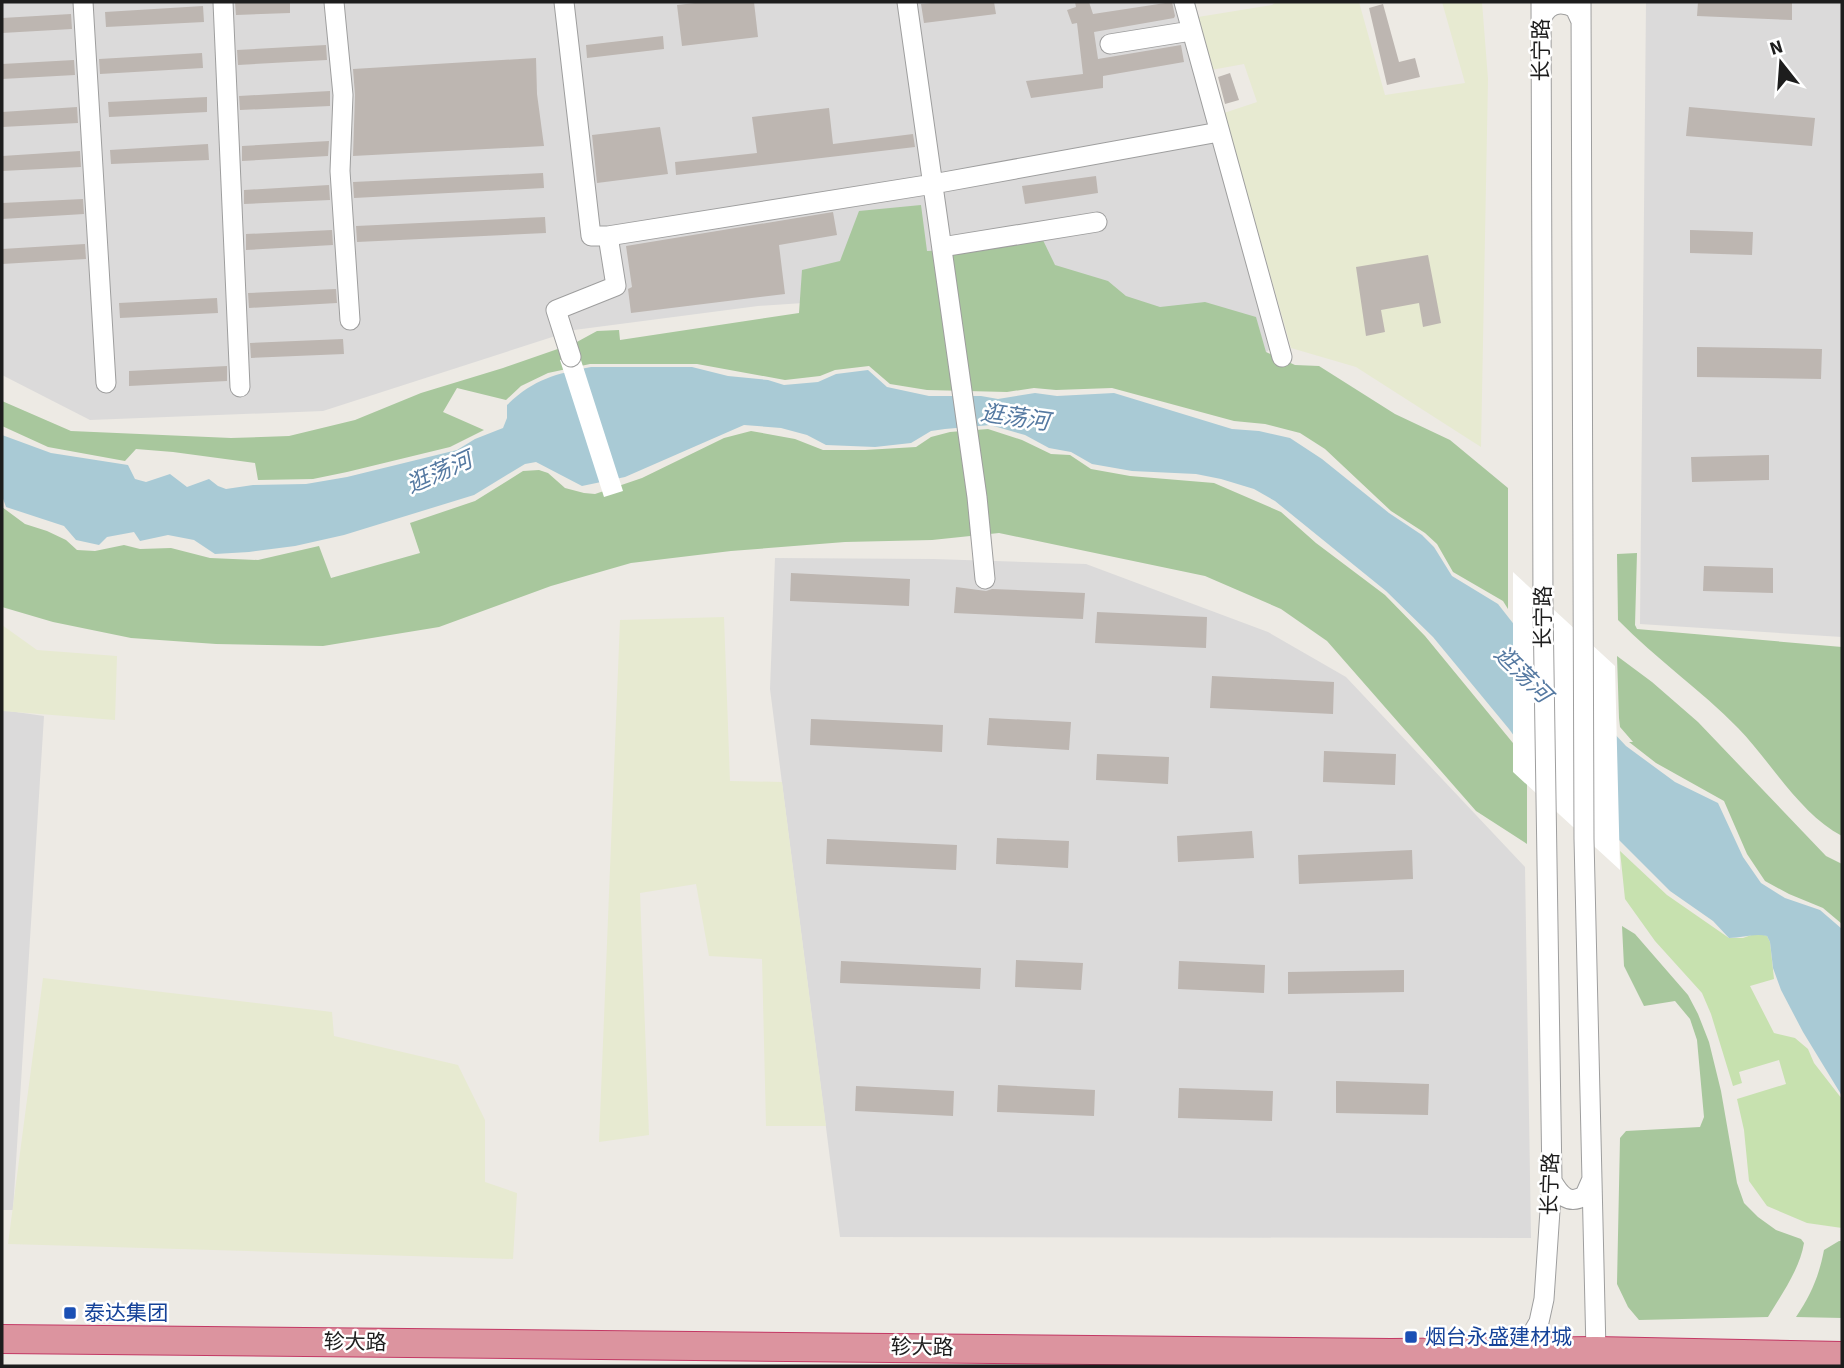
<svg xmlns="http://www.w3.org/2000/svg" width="1844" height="1368" font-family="'Source Sans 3','Noto Sans SC',sans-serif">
<rect width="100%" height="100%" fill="#edeae4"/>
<path fill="#dbdada" d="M2 2H1195L1281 337 1260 359 864 299 758 306 574 330 323 411 90 420 2 375Z
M1646 2H1842V637L1640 624Z
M775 558 933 559 1086 564 1268 632 1346 677 1525 867 1531 1238 840 1237 770 689Z
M2 710 44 716 13 1210H2Z"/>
<path fill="#e7ead1" d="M1276 2H1359L1385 95 1465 83 1442 2H1482L1488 79 1481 447 1356 367 1291 348 1224 113 1257 102 1244 64 1211 70 1198 17 1272 5Z
M724 617 730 781 782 782 826 1126H766L762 959 709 956 696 884 640 893 649 1135 599 1142 620 620Z
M2 625 37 650 117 656 115 720 2 711Z
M43 978 332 1012 334 1036 458 1065 485 1120V1182L517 1193 513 1259 8 1244Z"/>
<path fill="#c7e1af" d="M1620 851 1667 895 1729 938H1743L1757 933 1767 936 1770 942 1774 979 1750 986 1774 1033 1795 1038 1808 1049 1814 1063 1842 1099V1228L1807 1223 1767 1206 1749 1181 1744 1130 1737 1099 1786 1084 1779 1060 1739 1072 1742 1083 1733 1086 1711 1014 1702 993 1655 941 1625 899Z"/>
<path fill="#a8c79d" d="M921 205 927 251 954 250 1041 236 1055 265 1108 281 1126 296 1160 307 1205 302 1256 317 1266 352 1295 365 1319 366 1395 414 1450 440 1508 488V609L1503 601 1453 572 1437 544 1425 533 1391 511 1325 449 1300 433 1265 424 1234 421 1112 388 1056 390 1034 388 1007 392 927 390 890 384 869 366 835 370 820 376 785 380 697 364H590L548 373 521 386 506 400 457 388 443 412 484 430 450 447 347 472 313 479 258 480 255 463 173 452 136 449 125 461 48 447 2 426V401L71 431 231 438 289 436 355 420 421 393 503 368 575 343 597 331 619 330 620 340 799 313 802 270 840 261 859 211Z
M988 429 1022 440 1051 454 1070 455 1091 469 1130 476 1214 483 1281 512 1316 543 1385 595 1425 636 1522 754 1527 772V844L1476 811 1327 641 1281 609 1205 576 999 533 932 540 845 542 731 551 631 563 551 586 439 627 323 646 216 644 131 638 53 622 2 607V507L25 524 47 531 66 540 77 550 95 551 124 545 140 549 171 548 210 558 258 560 319 546 331 578 420 553 410 523 475 501 523 471 539 470 548 473 565 488 584 493 595 494 642 478 724 438 751 431 795 439 823 450H865L916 447 931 437 950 432Z
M1637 553 1635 625 1637 629 1842 647V836C1800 814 1771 762 1738 728 1701 690 1656 659 1618 620L1617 554Z
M1617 656 1652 682 1698 722 1826 856 1842 864V924L1823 908 1789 894 1765 881 1747 854 1724 801 1656 763 1629 742H1633L1620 727 1619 718Z
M1622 926 1635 934 1688 995 1698 1014 1709 1042 1721 1091 1737 1183 1744 1203 1758 1217 1776 1230 1801 1239 1804 1243C1800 1269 1781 1295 1768 1317L1639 1320 1628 1307 1617 1284 1620 1138 1626 1131 1700 1127 1704 1117 1697 1040 1690 1019 1675 1001 1644 1006 1624 966Z
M1839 1241H1842V1318L1796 1317C1811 1295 1819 1276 1824 1250Z"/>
<path fill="#a9cad5" d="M591 367H692L728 376 768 380 784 385 818 382 836 374 868 370 887 387 929 396H981L998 399 1035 393 1057 396 1114 393 1232 429 1259 431 1290 438 1322 459 1389 513 1422 535 1434 547 1452 576 1498 604 1523 636 1626 746 1675 782 1718 803 1743 857 1761 883 1785 898 1820 910 1842 929V1096L1803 1032 1781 990 1773 968 1770 942 1767 936C1754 933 1742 938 1729 938L1713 921 1670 891 1565 786 1528 755 1509 729 1433 637 1386 591 1275 501 1254 489 1221 479 1196 474 1132 471 1092 464 1071 452 1049 448 1025 435 990 425 945 429 931 431 911 443 875 447 826 445 807 435 781 428 744 425 625 477 582 486 536 462 525 464 474 495 344 535 295 546 249 552 215 554 194 540 168 535 140 541 134 532 107 537 99 545 76 540 64 526 6 507 2 496V435L51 453 128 465 135 479 146 482 170 474 187 487 209 479 218 486 226 489 253 485 306 484 347 477 457 450 475 439 503 428 507 418V405C534 379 555 374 591 367Z"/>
<path fill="#fff" d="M579 354 623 491 604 497 560 360Z
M1513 572 1615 666 1620 870 1513 772Z"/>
<path fill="#bdb6b1" d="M235 2H290V13L236 15Z
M704 2H754L758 37 682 46 677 5Z
M942 2H994L996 14 924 23 921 4Z
M1075 2H1089L1093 14 1172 2 1175 16 1174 18 1094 32 1098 59 1181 45 1184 62 1103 76V88L1031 98 1026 81 1083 74 1077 23 1072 24 1067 10 1076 7Z
M1698 2H1792V20L1697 16Z
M1383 4 1399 62 1415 58 1420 77 1387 85 1369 8Z
M203 6 204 22 106 27 105 12Z
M71 14 72 29 2 33V18Z
M663 36 664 49 587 58 586 45Z
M326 45 327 60 238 65 237 50Z
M202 53 203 68 100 74 99 59Z
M536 58 537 94 544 146 353 156 355 95 353 69Z
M74 60 75 75 2 79V64Z
M1230 73 1239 100 1225 104 1218 77Z
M330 91V106L240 110 239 96Z
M207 97V112L109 117 108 102Z
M77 107 78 123 2 127V112Z
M1689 107 1815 118 1812 146 1686 136Z
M829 108 833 144 913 134 915 147 676 175 675 162 757 153 752 117Z
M660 127 668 174 597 183 592 135Z
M329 141 328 156 242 161V146Z
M208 144 209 160 111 164 110 150Z
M80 151 81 167 2 171V156Z
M543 173 544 188 354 198 353 182Z
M1096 176 1098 193 1025 204 1022 186Z
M329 185 330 200 244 204V190Z
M83 199 84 214 2 219V203Z
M833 212 837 235 779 245 785 294 631 313 628 289 632 287 626 246Z
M545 217 546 233 357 242 356 226Z
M332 230 333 245 246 250V234Z
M1690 230 1753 232 1752 255 1690 253Z
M85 244 86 259 2 264V249Z
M1428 255 1441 323 1423 327 1419 303 1381 310 1385 332 1366 336 1356 267Z
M336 289 337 303 249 308 248 293Z
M217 298 218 313 120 318 119 303Z
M343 339 344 354 251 358 250 343Z
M1697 347 1822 349 1821 379 1697 377Z
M227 366V381L129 386V371Z
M1769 455V480L1692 482 1691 457Z
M1704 566 1773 568V593L1703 591Z
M791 573 910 579 909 606 790 601Z
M956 587 986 591 992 589 1085 593 1083 619 954 613Z
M1097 612 1207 617 1206 648 1095 643Z
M1212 676 1334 682 1333 714 1210 708Z
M989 718 1071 722 1069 750 987 745Z
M811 719 943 725 942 752 810 745Z
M1324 751 1396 754 1395 785 1323 782Z
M1097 754 1169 757 1168 784 1096 780Z
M1252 831 1254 858 1178 862 1177 836Z
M997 838 1069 841 1068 868 996 864Z
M827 839 957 845 956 870 826 864Z
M1412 850 1413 879 1299 884 1298 855Z
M1016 960 1083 963 1081 990 1015 987Z
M841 961 981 968 980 989 840 983Z
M1179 961 1265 965 1264 993 1178 989Z
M1404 970V992L1288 994V972Z
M1336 1081 1429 1084 1428 1115 1336 1113Z
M998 1085 1095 1090 1094 1116 997 1112Z
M856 1086 954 1091 953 1116 855 1111Z
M1179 1088 1273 1091 1272 1121 1178 1118Z"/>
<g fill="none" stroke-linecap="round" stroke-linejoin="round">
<g stroke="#9e9e9e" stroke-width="21">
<path id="minor" d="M83 2 106 383
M223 2 240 387
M334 2 343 95 340 171 350 320
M564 2 591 236H608
M907 2 977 497 985 579
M1184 2 1282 357
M1581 2 1584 839 1596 1351
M1541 23C1544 4 1560 0 1575 8L1581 21
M1110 44 1191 31
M942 247 1097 222
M571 357 556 310 616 286 608 236 933 184 1219 132
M1552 1181C1560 1195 1569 1206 1585 1195L1592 1179
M1521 1353 1539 1322 1544 1299 1552 1181 1543 606 1541 2"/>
</g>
<g stroke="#c33864" stroke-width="30">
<path id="highway" d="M2 1339 1391 1353 1596 1351 1842 1356"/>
</g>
<use href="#minor" stroke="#fff" stroke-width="19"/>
<use href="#highway" stroke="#dc949f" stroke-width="28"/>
</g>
<g fill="#1a4fb4" stroke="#fff" stroke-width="2.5">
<rect x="63" y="1306" width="14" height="14" rx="3.5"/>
<rect x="1404" y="1330" width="14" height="14" rx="3.5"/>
</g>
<g text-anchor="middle" stroke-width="5" stroke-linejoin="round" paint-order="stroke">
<g font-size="21" fill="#1d1d1d" stroke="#fff">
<text transform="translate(1541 50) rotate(-90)" y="7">长宁路</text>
<text transform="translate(1543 617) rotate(-90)" y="7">长宁路</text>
<text transform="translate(1550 1184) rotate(-88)" y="7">长宁路</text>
<text transform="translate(355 1342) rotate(1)" y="7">轸大路</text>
<text transform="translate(922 1347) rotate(1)" y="7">轸大路</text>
</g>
<g font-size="21" fill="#164399" stroke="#fff" text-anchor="start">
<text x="84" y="1320">泰达集团</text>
<text x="1425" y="1344">烟台永盛建材城</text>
</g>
<g font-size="23" font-style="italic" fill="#5579a1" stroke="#fff">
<text transform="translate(1015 417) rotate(8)" y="8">逛荡河</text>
<text transform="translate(439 472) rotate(-24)" y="8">逛荡河</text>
<text transform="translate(1523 674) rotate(45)" y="8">逛荡河</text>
</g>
</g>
<rect width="1844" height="1368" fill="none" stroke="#1d1d1d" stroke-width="7"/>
<g transform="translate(1781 63) rotate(343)" stroke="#ffffff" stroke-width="5" paint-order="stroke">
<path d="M0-5L12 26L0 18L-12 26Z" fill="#1d1d1d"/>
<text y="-10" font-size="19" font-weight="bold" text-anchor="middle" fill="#1d1d1d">N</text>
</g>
</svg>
